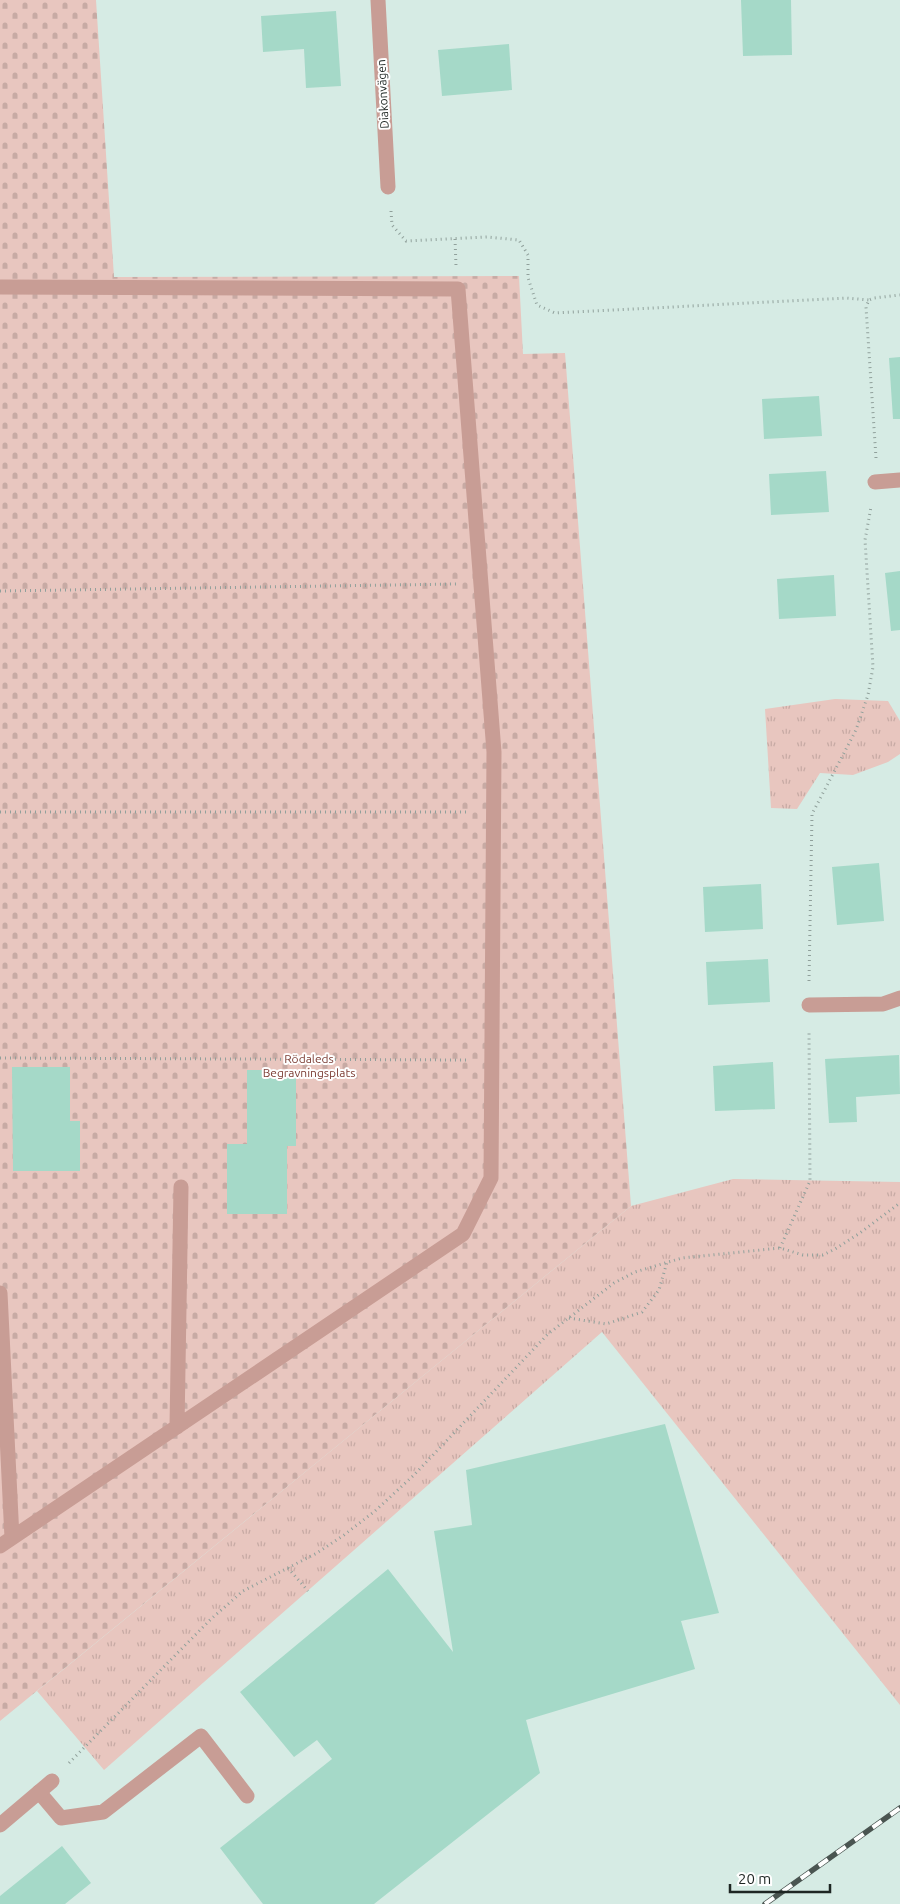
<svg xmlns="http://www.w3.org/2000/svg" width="900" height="1904" font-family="Ubuntu,sans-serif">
<defs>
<pattern id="cemetery-stones" width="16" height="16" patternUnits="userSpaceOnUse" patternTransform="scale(1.25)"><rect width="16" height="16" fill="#e8c6bf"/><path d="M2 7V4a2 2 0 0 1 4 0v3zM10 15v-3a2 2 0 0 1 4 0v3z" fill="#c7aaa4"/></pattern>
<pattern id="park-tufts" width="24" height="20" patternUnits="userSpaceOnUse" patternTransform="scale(1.25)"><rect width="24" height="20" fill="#e8c6bf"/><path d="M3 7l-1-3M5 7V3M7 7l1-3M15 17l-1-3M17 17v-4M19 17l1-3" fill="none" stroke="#c7aaa4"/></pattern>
</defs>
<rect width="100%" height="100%" fill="#d6ebe4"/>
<path fill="url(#cemetery-stones)" d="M0 0H96L114 277 519 276 523 354 565 353 631 1206 0 1721Z"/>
<path fill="url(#park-tufts)" d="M835 699 888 701 900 721V754L888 762 853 775 820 773 797 809 771 808 765 709Z
M733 1179 900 1182V1705L602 1332 104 1770 37 1691 631 1206Z"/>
<path fill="#a5d9c8" d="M741 0H791L792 55 743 56Z
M336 11 341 86 306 88 304 49 263 52 261 16Z
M509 44 512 90 442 96 438 50Z
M900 357V419H893L889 358Z
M819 396 822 436 764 439 762 399Z
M826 471 829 512 771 515 769 474Z
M900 571V630L891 631 885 573Z
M834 575 836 616 779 619 777 579Z
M879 863 884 921 837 925 832 867Z
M761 884 763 929 705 932 703 887Z
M768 959 770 1002 708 1005 706 962Z
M899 1055 900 1094 856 1097 857 1122 829 1123 825 1059Z
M773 1062 775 1109 715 1111 713 1066Z
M12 1067H70V1121H80V1171H13Z
M247 1070H296V1146H287V1214H227V1144H247Z
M665 1424 719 1613 681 1621 695 1669 526 1720 540 1773 374 1904H263L220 1848 332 1759 317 1740 294 1757 240 1692 388 1569 453 1652 434 1531 472 1525 466 1470Z
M62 1846 91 1883 65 1904H0V1896Z"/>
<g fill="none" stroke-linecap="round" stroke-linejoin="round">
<path stroke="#90a09b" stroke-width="3" stroke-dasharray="1 4" stroke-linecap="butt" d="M391 211 392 225 406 241 487 237 519 240 528 255V278L537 305 555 313 846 298 869 300
M455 239 456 266
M876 458 866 307 869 300 874 298 900 295
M0 591 457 584
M0 812H469
M809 981 812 814 856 730 868 695 873 667 865 540 871 507
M0 1058 467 1060
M780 1248 810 1181 809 1030
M569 1318 606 1324 642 1312 659 1290 667 1262
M288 1568 308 1591
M69 1763 211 1619 243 1591 317 1553 344 1535 375 1511 414 1475 548 1334 614 1283 635 1272 682 1258 780 1248 803 1255H823L835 1249 860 1233 900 1203"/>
<path stroke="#c89d95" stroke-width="15" d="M0 287 458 289 494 752 491 1178 463 1234 0 1546
M0 1293 12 1538
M177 1427 181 1187
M39 1792 61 1818 103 1812 201 1736 247 1796"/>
<path stroke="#c89d95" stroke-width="15" d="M378 0 388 187
M875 482 900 480
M809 1005 883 1004 900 998
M0 1825 52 1781"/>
<g stroke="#4a5551" stroke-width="5.5">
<path id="rail" d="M765 1904 900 1808"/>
</g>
<use href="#rail" stroke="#fff" stroke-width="4" stroke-dasharray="11" stroke-linecap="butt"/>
</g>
<g text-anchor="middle" stroke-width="4" stroke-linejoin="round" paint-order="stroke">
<g font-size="12" fill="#1e2623" stroke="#fff">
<text transform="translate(383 94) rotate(-93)" y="4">Diakonvägen</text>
</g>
<g font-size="12" fill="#7c3d34" stroke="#fff">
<text x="309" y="1063">Rödaleds<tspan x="309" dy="14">Begravningsplats</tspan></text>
</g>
</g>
<path d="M730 1884v8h100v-8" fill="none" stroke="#1e2623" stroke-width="2.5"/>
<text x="738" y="1884" font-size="15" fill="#1e2623" stroke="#ffffff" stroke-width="4" paint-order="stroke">20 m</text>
</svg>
